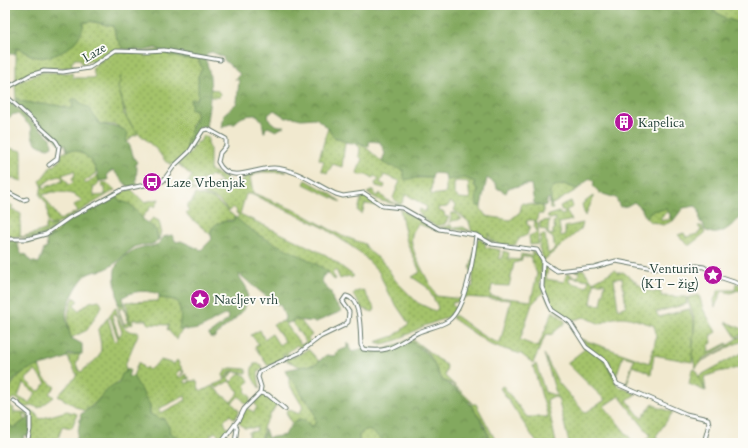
<svg xmlns="http://www.w3.org/2000/svg" width="748" height="448" font-family="Cardo,serif">
<defs>
<pattern id="grass-dots" width="8" height="8" patternUnits="userSpaceOnUse"><rect width="8" height="8" fill="#a4c36b"/><path d="M2 2h.1M6 6h.1" fill="none" stroke="#85a059" stroke-width="1.8" stroke-linecap="round"/></pattern>
<pattern id="forest-crowns" width="20" height="18" patternUnits="userSpaceOnUse"><rect width="20" height="18" fill="#83a95f"/><path d="M2 6a3 3 0 1 1 6 0M12 15a3 3 0 1 1 6 0" fill="none" stroke="#6b8b4f"/></pattern>
</defs>
<rect width="100%" height="100%" fill="#fdfcf7"/>
<filter id="ink" filterUnits="userSpaceOnUse"><feTurbulence type="fractalNoise" baseFrequency=".025" numOctaves="2"/><feDisplacementMap in="SourceGraphic" scale="8" xChannelSelector="R" yChannelSelector="G"/><feConvolveMatrix kernelMatrix="1 2 1 2 8 2 1 2 1" color-interpolation-filters="sRGB"/></filter>
<filter id="wash" filterUnits="userSpaceOnUse"><feTurbulence type="fractalNoise" baseFrequency=".012" numOctaves="4" result="noise"/><feDisplacementMap in="SourceGraphic" scale="16" xChannelSelector="R" yChannelSelector="G"/><feGaussianBlur stdDeviation="0.9" result="paint"/><feColorMatrix in="noise" values="0 0 0 0 0 0 0 0 0 0 0 0 0 0 0 0 0 1.4 0 .05"/><feComposite in="paint" operator="in"/></filter>
<g filter="url(#wash)">
<rect width="100%" height="100%" fill="#f1e9cf"/>
<path fill="url(#grass-dots)" stroke="#628050" fill-rule="evenodd" d="M705 5H736L743 8V24L727 19Z
M88 21 113 26 117 39 123 49 111 51 95 64 90 60 82 65 80 59H75L71 64 76 67 40 69 16 82V48C23 49 26 54 33 56 55 61 80 46 83 23Z
M157 50 192 59 198 58 202 69 198 76 199 93 194 109 197 114 191 126 193 129 188 142 190 149 173 165 166 162 157 150 134 129 127 119 119 88 121 76 118 88 122 101 124 114 138 134 131 137 128 142 125 139 127 135 126 131 115 125 99 124C93 114 85 108 77 99L72 104 73 108C67 110 61 105 54 105 40 104 29 104 16 99L15 84 42 72 72 73 73 78H92L95 77 92 68 114 51 145 53Z
M211 89 217 90 220 94 219 97H211Z
M328 128 335 138 342 139 345 142 342 167 333 164 327 173 321 170 324 161 319 159Z
M203 135 208 137V143L210 149V170L227 179 232 184V189H238V182L244 181V176C259 173 271 165 287 172H261L250 177 253 193 299 212 340 235 365 244 367 249 385 264 395 280 418 303 435 311 438 308 437 305 427 287 412 277 420 272 407 242 400 209 439 231 418 224C416 227 413 230 412 235 408 249 430 283 436 296L461 299V301L452 303 453 307 457 308 451 316 424 326 395 341 382 344 376 342 394 336 409 324 388 293 379 272 361 253 323 227 251 194H246L240 214 326 255 354 276 351 278 349 276 340 279 336 270 332 273 336 279 334 280C324 266 311 262 296 255 275 245 254 234 236 219L239 215 236 213 237 211 233 207 229 211 217 199 203 194 207 191 206 188 222 182 212 175 190 187 197 191 190 190 182 184H187L192 176 178 164 191 152 197 142H200Z
M358 142C369 148 375 157 385 164 391 167 397 166 403 170L405 178C407 178 428 178 432 178L431 195 446 193V180L465 178 475 182 474 186 478 191 476 196 479 206H481V209L486 216 510 220 520 212 522 203 543 206V214H538L536 222 538 223V244L530 245 529 236 536 233 537 230 534 228 535 220H527V225L530 226 527 235 520 238 515 245C504 245 491 246 489 233L488 238 494 243 479 236 477 232H472L469 222 454 210 456 206 451 202 447 207 438 208V211L444 212 445 217H449L445 224 436 226 425 220 418 212 420 209 425 212 427 207 406 194 401 205 393 198 400 181 384 175 380 183 385 185 384 188 376 186 375 183 379 180 375 176 372 178 371 176 361 174V176L357 173 362 159 359 156 360 148 357 145ZM458 181 468 182 470 199 459 198 454 194V182Z
M5 147 22 151V181L5 176 7 168 5 167Z
M70 150C83 150 94 160 96 173L84 182 86 184 98 175 99 181 97 186H93L94 196 105 195V187H102V182L107 183 115 190 60 223 51 225 48 222 47 204 40 195 42 185 40 181 52 165 54 166 60 160 62 153ZM74 171 75 174 72 180 74 182 69 185 62 175ZM60 176 64 180 62 181 44 188 43 185 52 178ZM51 192C61 192 76 192 82 201L74 205 78 211 60 220 43 195Z
M306 180 331 194 341 202 304 184Z
M565 185 578 189 551 205 553 209H550C549 204 551 205 550 201 549 189 552 185 565 185Z
M131 189 144 202 159 199 155 207 152 205 142 218 130 204 120 201 115 195Z
M373 190 375 195 378 196 380 193 386 200 400 205 381 201 367 193Z
M195 194 214 199 235 217 234 220H227L212 228 211 235 186 214 189 211 187 209V205L192 202Z
M362 195 381 206 365 204 362 214 358 211Z
M593 196 592 201 585 216 582 204Z
M571 201 573 207 566 210 572 220 559 223 561 236 565 235V227L583 223 581 229 544 260 539 248 541 235H545L548 254 555 249 553 238 547 234 546 230 540 229V222L549 220 548 234 553 235V230L555 229 553 222 556 221 555 218 550 219 547 216 559 212 561 215 565 214 564 210 562 211 560 206Z
M5 202 13 206 11 209 21 214 20 235 22 237 45 230 47 223 50 226 57 225C44 238 23 239 6 236Z
M664 208 668 211 661 217V220H669L670 216 673 221 663 225 649 221 646 218 651 211Z
M452 213H456L462 219 452 221 449 224Z
M153 218 159 221 161 230 159 240 156 230 148 223Z
M451 225 454 228 463 227 470 231 439 228Z
M60 226 59 232C51 238 30 245 21 241L47 234Z
M698 226H702L705 233 690 245H688L678 235 684 233 686 237 698 234 701 230Z
M478 238 486 243 485 247 500 250 499 259 503 258V251L509 253 508 259 520 260 521 254 532 256V250L542 260 540 283 543 293 532 304 520 340 538 347 553 311 566 322 551 335 546 334 533 363 521 354 491 345 452 318 454 315C468 324 484 340 500 343L511 300 464 297 467 287H473V273L470 269ZM523 256 531 258 537 274 531 301 490 296 492 285 509 286 514 263 521 261Z
M544 264 548 267 546 279 564 282 567 273 571 274V276L578 277 579 272 574 271 583 269 593 282 615 270 619 273 623 272 647 291 661 292V296L686 297 687 304 656 312 659 317 689 309 694 322 692 362 654 355 651 375 649 372 633 366 627 384H626L634 359 623 356 615 379 604 358 589 348 581 339 649 363C652 353 660 334 653 325 630 319 622 311 601 324L584 317 570 321C543 303 543 294 544 264ZM569 277 589 280 587 287 569 282ZM622 278 626 306 618 309 614 279ZM594 283H605L601 305 591 304Z
M736 283 743 287V292L738 290 731 293 722 291 715 307 714 300 719 290H735Z
M363 290 375 309 373 312 357 307 361 305 353 295 355 292Z
M699 295 703 309 716 332 711 335 712 343 709 345 708 353 727 343 728 344 702 359 696 368 692 355 695 321 687 298Z
M74 297 78 301 74 304 78 311 90 302 99 300 102 306 87 330 71 338C67 322 66 313 74 297Z
M159 298 176 300C182 307 181 320 179 329L182 331 177 336V340L167 329 169 325 148 324 147 320H132L133 324 131 325 126 302 158 301Z
M118 304H124L130 322 127 326H124L120 317ZM121 308H124L128 322 124 324 119 311Z
M116 307C118 322 123 333 139 332L125 365 126 372C120 381 118 382 110 387 100 395 96 405 84 411L58 396 77 375 67 356 80 354 76 364 79 371 81 372C102 354 104 358 98 330ZM115 313 122 332 119 337 112 316ZM110 317 118 339 115 342 108 319Z
M296 320H300L312 335 308 339 311 342 301 349 297 345 287 353 289 357 286 359 285 353 281 361 268 366 255 347 259 344 251 335 260 330 264 339 272 334 279 345 285 341 273 324 284 321 301 345 306 342 291 321Z
M726 322 743 329V334L736 337Z
M743 336V341L733 345 700 362 725 348 737 338Z
M411 338 447 366 445 376 473 403 468 401 452 384 442 380 430 356 425 350 408 340Z
M583 345 602 357 618 386 636 394 627 400 641 418 654 403 657 407 673 412 656 436 660 443H643L650 435 619 396 604 406 634 443H629L624 439 618 443H569L558 398 552 397 547 400 556 443H537L500 388 503 386 527 417H548L533 366 536 364 545 392 557 396 544 354 558 382 585 413 605 400 567 363 585 349Z
M308 349 319 361 316 364 301 367 285 360 298 355Z
M743 352V367L718 372 704 377 706 391 699 376Z
M161 360 174 364 177 360 184 372 181 375H180L183 372 181 370 176 374 181 378 186 374 187 377H189V379H185V383H189V381H197L199 389 202 391 212 386 231 402 239 392 229 381 217 388 213 385 224 381 231 372H234L228 378 231 382 240 373 246 376 249 381 245 386 247 388 245 391 250 396V402L247 405 239 396 232 403 239 411 235 419 230 415 224 421 226 427 230 429 223 437 219 436 215 432 210 436 214 440 218 437 221 439 220 443H174L164 419H160L150 414V405L133 376 138 363H140L144 369 146 367 149 370ZM185 396 186 400 161 413 158 409Z
M254 364H260L263 368 258 373 260 389C254 380 248 375 254 364Z
M39 365 43 377 55 387 49 393 54 397 39 408 31 405 28 408 20 405V401L15 398 10 400 11 407 14 408 13 412H26L30 418H28L24 413 23 417 25 420 14 428C6 423 5 419 5 410 5 389 18 370 39 365ZM35 371 46 383 40 391 36 390 25 380ZM23 383 36 393 29 403 18 397Z
M231 368 246 369 247 373 230 371 224 379 223 375 226 370Z
M692 369H695L705 391 689 384Z
M289 377 299 387 303 398C311 401 317 416 315 424L312 427 305 420H299L292 424 286 412 288 409 299 414 303 407 289 384Z
M266 394 277 404 264 425 261 441 264 443H255V440L249 438V432L257 431V428H244L238 422 246 408 254 412 257 407 253 400 260 395Z
M470 404H476L497 443H492L484 424Z
M27 409 35 413 40 419 67 411 77 414 72 428 62 426 57 443 41 439 39 443 29 442 32 415Z
M365 430 371 431 386 443H359V435Z"/>
<path fill="url(#forest-crowns)" stroke="#51734a" d="M5 5H705L727 19 743 24V216C732 224 720 240 705 230L703 223 700 222 699 210 696 206 683 208 673 221 667 209 651 211 646 218 641 208 634 202 627 206 620 207 616 198 600 193 593 186 594 182 590 178 578 189 565 185 554 186 549 193 551 195V204H549L550 199 548 198 546 205 541 206 534 203 531 184 508 188 506 193 497 188 496 184 487 178 481 206H477L476 196 478 191 475 187V182L465 178 446 180 445 174 433 173 432 178 419 177 405 180 403 170 390 166 382 162 385 153 380 142 369 141V147L358 142 357 144 345 142 342 139 333 137 330 130 316 118 301 119 293 117 286 118 274 110 268 115C269 124 278 127 285 126L276 131 268 127 265 129V132H264L262 121 257 115C248 115 239 116 235 124H229L222 128 224 114 237 103 239 80 235 79 240 74 224 60 223 57 212 52 208 53 205 58C215 83 209 103 206 128L199 127V133L190 149 186 147V144L197 114 195 109 191 110V99L196 100 198 98V76L202 69 198 58 185 59 172 56 156 48 144 51 123 49 117 39 113 26 91 21 84 23C81 44 57 60 36 57 28 55 24 49 16 48L15 54H8L10 39 5 31Z
M16 99C29 104 40 104 54 105 61 105 67 110 73 108L72 100 77 99 82 105 88 107 100 124C111 128 119 124 128 133L126 141C133 147 131 156 137 162L135 165 137 168 136 181 138 185 128 187 113 170 107 174 108 180 99 181C98 167 84 146 67 151L65 144 61 146 50 132 15 105 12 102Z
M7 100 51 138 52 146 48 148C35 146 31 140 32 128L18 114H14L5 120V102Z
M115 195 120 201 130 204 145 221 156 230 158 241C151 247 143 243 135 247 126 252 120 261 111 266 103 272 96 270 88 274 80 278 67 304 66 314 66 322 69 330 71 338L82 344V354H68L67 357C42 370 15 361 5 399V240H17L20 253 27 255 30 261 39 263 44 249 47 248 46 240 59 232 60 226C76 213 97 207 115 195Z
M235 217C262 243 299 251 329 272L322 277C321 283 326 288 331 292L333 301 342 311 316 322 296 320 286 324 284 321 285 317 281 306 273 302 239 274C239 279 246 284 247 290 252 314 226 322 214 338L210 337 209 334 229 319 227 314C212 319 200 334 183 329L182 331 179 329C181 320 182 307 176 300L159 298V294C147 290 134 290 123 297L124 304H118C118 292 113 281 115 270 116 261 129 252 137 249 147 244 158 250 163 237L172 235 176 242 181 241 201 250 212 239C206 223 223 221 233 221Z
M408 340C431 354 430 357 442 380 468 394 480 417 492 443H386L371 431 365 430 359 435V443H264L261 442 265 429 268 438 285 435C290 426 293 420 305 420L311 427 315 424C317 416 311 401 303 398 300 383 286 378 285 370L316 364 326 355 334 356 338 351 347 348V343L350 345V350L353 352 363 348 383 350Z
M127 369 130 370 128 377 133 376 150 405V414L160 419H164L170 429 169 432 179 438 178 441 174 443H76L81 414 93 406 109 388 119 383 122 374 126 372Z
M28 418H30L29 437 26 435 23 438 27 441 26 443H5V419L9 425 14 428Z"/>
</g>
<g filter="url(#ink)">
<g fill="none" stroke-linecap="round" stroke-linejoin="round">
<g stroke="#68796a" stroke-width="5">
<path id="minor" d="M5 89 30 75 44 71 63 72 89 68 116 50 147 51 164 50 220 60
M5 95 56 141 59 146 57 159 49 165
M5 191 23 200 27 199
M5 239H27L46 234 69 218 122 190 163 181 174 166 189 152 203 130 208 129 226 139V146L220 153 218 162C229 186 256 167 274 168 297 169 316 185 336 194L343 196 364 193 383 206 402 208 439 229 476 235 492 244 537 250 544 262 557 271 594 267 616 261 653 268 697 266 704 267 719 277 743 285
M543 260 542 287 549 304 552 310 570 322 586 347 605 361 617 384 686 414 708 419 709 424 704 443
M260 393 268 395 285 409
M14 401 30 414V430L27 443
M221 443 239 419 244 409 260 393 261 387 258 377 260 371 299 353 320 337 343 326 348 322 349 312 342 302 346 296C362 299 360 333 361 345L363 349C389 354 395 345 417 333 426 328 439 327 448 321 466 309 474 255 476 235
M235 443 237 428 235 424"/>
</g>
<use href="#minor" stroke="#fff" stroke-width="3"/>
</g>
</g>
<defs>
<g id="building-disc" transform="scale(1)"><circle r="9.5" fill="#b5179e" stroke="#fdfcf7"/><path d="M-4-6H4V6H1V3H-1V6H-4ZM-2.5-4.3h1.7v1.8h-1.7ZM.8-4.3h1.7v1.8H.8ZM-2.5-1h1.7V.8h-1.7ZM.8-1h1.7V.8H.8Z" fill="#fff"/></g>
<g id="bus-disc" transform="scale(1)"><circle r="9.5" fill="#b5179e" stroke="#fdfcf7"/><path d="M-5-6H5V4H4V6H2V4H-2V6H-4V4H-5ZM-3.5-4V0h7V-4ZM-3.5 1.2v1.5H-2V1.2ZM2 1.2v1.5H3.5V1.2Z" fill="#fff"/></g>
<g id="sight-disc" transform="scale(1)"><circle r="9.5" fill="#b5179e" stroke="#fdfcf7"/><path d="M0-6L1.8-2.2L6-1.7L2.9 1.2L3.7 5.4L0 3.3L-3.7 5.4L-2.9 1.2L-6-1.7L-1.8-2.2Z" fill="#fff"/></g>
</defs>
<g fill-rule="evenodd">
<use href="#building-disc" x="624" y="122"/>
<use href="#bus-disc" x="152" y="182"/>
<use href="#sight-disc" x="713" y="275"/>
<use href="#sight-disc" x="200" y="299"/>
</g>
<g text-anchor="middle" stroke-width="3.5" stroke-linejoin="round" paint-order="stroke">
<g font-size="13" fill="#1f3d34" stroke="#fdfcf7">
<text transform="translate(94 52) rotate(-31)" y="5">Laze</text>
</g>
<g font-size="13" fill="#1f3d34" stroke="#fdfcf7" text-anchor="start">
<text x="638" y="127">Kapelica</text>
<text x="166" y="187">Laze Vrbenjak</text>
<text x="699" y="273" text-anchor="end">Venturin<tspan x="699" dy="15">(KT – žig)</tspan></text>
<text x="214" y="304">Nacljev vrh</text>
</g>
</g>
<rect width="748" height="448" fill="none" stroke="#fdfcf7" stroke-width="20"/>
</svg>
